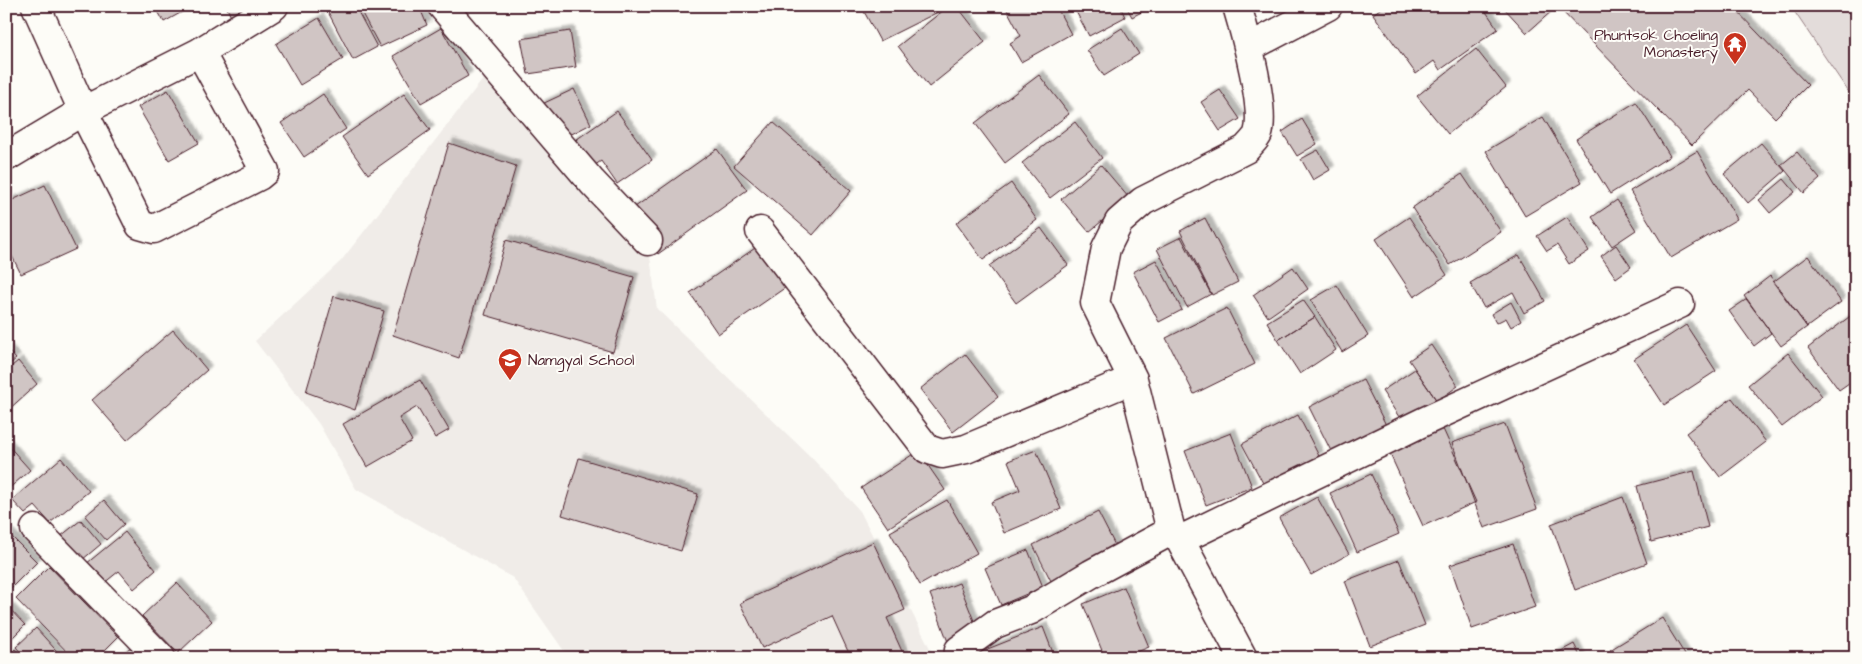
<svg xmlns="http://www.w3.org/2000/svg" width="1862" height="664" font-family="'Architects Daughter',sans-serif">
<defs>
<filter id="shadow"><feDropShadow dx="4.5" dy="-4.5" stdDeviation="1" flood-color="#0004"/></filter>
</defs>
<rect width="100%" height="100%" fill="#fdfcf7"/>
<filter id="ink" filterUnits="userSpaceOnUse"><feTurbulence type="fractalNoise" baseFrequency=".02" numOctaves="2"/><feDisplacementMap in="SourceGraphic" scale="10" xChannelSelector="R" yChannelSelector="G"/><feConvolveMatrix kernelMatrix="1 2 1 2 8 2 1 2 1" color-interpolation-filters="sRGB"/></filter>
<g filter="url(#ink)">
<path fill="#f0ece8" d="M487 74 648 241 657 309 812 458 860 511 935 658H569L513 578 356 489 319 424 255 341 341 261Z"/>
<path fill="#e3dcda" stroke="#967e82" d="M1799 6H1856V103L1794 11Z"/>
<path fill="#d0c5c4" stroke="#4a1f2b" filter="url(#shadow)" d="M155 6H193L164 22Z
M226 6H256L232 19Z
M339 6H355L377 47 353 60 328 12Z
M358 6H419L427 25 380 47Z
M861 6H943L944 9 880 41Z
M949 6H957L985 42 929 87 898 46Z
M1005 6H1056L1071 34 1021 62 1010 43 1021 36Z
M1073 6H1120L1125 17 1089 36Z
M1126 6H1153L1132 17Z
M1384 6H1482L1498 29 1440 70 1434 61 1416 74 1373 14Z
M1507 6H1550L1553 10 1527 33 1504 8Z
M1557 6H1732L1808 85 1775 118 1748 90 1692 145Z
M319 18 343 59 300 85 276 44Z
M441 28 468 76 421 103 393 56Z
M1122 28 1139 54 1104 76 1087 50Z
M570 31 576 67 528 74 521 39Z
M1476 49 1506 87 1448 134 1417 96Z
M1039 75 1069 114 1005 163 975 123Z
M574 89 591 124 562 139 540 105Z
M168 90 199 143 169 160 138 107Z
M1220 90 1240 119 1220 131 1201 102Z
M323 94 346 129 304 157 281 123Z
M404 94 430 130 368 174 342 137Z
M1636 102 1670 156 1610 194 1576 139Z
M617 111 652 160 617 184 601 161 588 170 570 144Z
M1543 117 1582 182 1525 216 1486 151Z
M1302 119 1317 144 1297 156 1282 132Z
M773 122 851 191 813 235 734 166Z
M1075 122 1102 158 1050 198 1022 163Z
M449 143 516 166 459 358 393 335Z
M1761 143 1785 171 1748 203 1724 174Z
M717 149 747 190 658 254 628 212Z
M1318 150 1330 170 1313 180 1301 159Z
M1697 151 1737 219 1671 258 1630 191Z
M1797 152 1820 179 1804 193 1781 165Z
M1101 165 1129 198 1089 232 1061 199Z
M1462 174 1501 232 1450 265 1412 208Z
M1784 179 1795 192 1770 213 1759 200Z
M1011 183 1037 220 983 260 956 223Z
M45 185 76 249 21 274 6 244V203Z
M1617 200 1636 230 1612 246 1592 217Z
M1409 217 1447 275 1414 297 1376 239Z
M1567 217 1589 251 1569 264 1557 245 1547 251 1537 236Z
M1205 218 1238 282 1212 295 1180 231Z
M1041 228 1068 265 1016 303 989 266Z
M1181 237 1211 294 1187 307 1157 249Z
M506 240 634 277 613 352 485 315Z
M761 244 789 285 718 334 690 293Z
M1616 245 1631 267 1616 278 1601 256Z
M1519 255 1545 301 1524 313 1513 292 1484 308 1470 283Z
M1808 256 1841 302 1807 327 1773 282Z
M1156 260 1182 310 1159 322 1133 272Z
M1293 267 1308 289 1268 317 1253 295Z
M1770 276 1807 327 1781 346 1744 296Z
M1337 285 1368 336 1342 352 1311 300Z
M334 296 384 311 355 410 306 392Z
M1747 299 1771 333 1754 346 1729 311Z
M1303 300 1315 317 1278 340 1267 322Z
M1511 302 1521 321 1511 327 1506 318 1496 323 1491 314Z
M1227 308 1255 364 1194 394 1166 338Z
M1853 314 1856 319V378L1839 390 1808 348Z
M1315 317 1336 350 1300 374 1278 340Z
M1686 325 1716 371 1664 405 1634 359Z
M173 330 207 370 127 440 92 400Z
M1431 345 1458 386 1437 401 1409 360Z
M6 348 16 359 6 367Z
M1788 353 1822 396 1782 427 1748 385Z
M965 354 998 397 953 432 920 389Z
M18 361 37 384 7 411 6 371Z
M1415 369 1437 401 1403 423 1382 391Z
M420 380 449 430 435 438 417 407 399 418 412 441 367 467 343 424Z
M1363 380 1386 425 1332 453 1309 407Z
M1732 398 1766 442 1720 477 1686 433Z
M1298 415 1319 456 1264 485 1242 444Z
M1505 424 1537 509 1484 528 1452 443Z
M1443 429 1476 502 1423 526 1389 452Z
M1231 433 1252 487 1206 505 1185 451Z
M6 443 30 470 6 491Z
M1036 450 1061 509 1004 533 991 502 1020 490 1008 461Z
M918 451 945 490 888 528 861 488Z
M61 458 89 491 50 523 35 506 25 514 12 500Z
M579 458 698 494 681 551 562 515Z
M1694 471 1708 527 1651 542 1637 486Z
M1371 474 1399 534 1357 552 1330 493Z
M1317 497 1349 554 1311 575 1279 518Z
M1623 497 1647 563 1575 590 1551 524Z
M104 500 124 524 106 540 85 516Z
M947 500 977 553 920 585 890 532Z
M1098 512 1120 555 1055 589 1033 545Z
M81 520 101 544 82 560 61 536Z
M125 532 156 570 134 589 119 571 103 584 86 564Z
M8 533 37 562 7 592 6 534Z
M873 542 905 610 887 618 905 658H851L832 616 762 648 740 603Z
M1513 544 1535 607 1472 629 1450 565Z
M1028 550 1043 587 1001 605 985 568Z
M1399 560 1425 625 1370 646 1345 581Z
M49 566 118 637 97 658H73L16 599Z
M177 583 212 621 178 653 142 616Z
M959 583 978 631 948 642 930 594Z
M1124 587 1149 647 1123 658H1105L1083 604Z
M6 605 25 625 8 642 6 640Z
M1662 618 1687 658H1615L1610 650Z
M1043 627 1055 658H976L975 654Z
M36 628 63 658H26L16 647Z
M1574 644 1581 658H1548Z
M133 645 144 658H118Z
M15 649 22 658H6V657Z"/>
<g fill="none" stroke-linecap="round" stroke-linejoin="round">
<g stroke="#4a1f2b" stroke-width="31">
<path id="minor" d="M36 6 83 111 140 225 154 229 259 176 265 171 200 52 274 6
M442 6 592 182 648 241
M1237 6C1245 33 1266 108 1258 134 1256 139 1250 144 1246 149L1143 201 1119 222 1106 248 1095 303 1133 379 1171 531 1180 540 1243 658
M1250 47 1328 6
M6 157 83 111 200 52
M760 231 927 449 942 454 966 449 1133 379
M35 529 161 658
M1180 540 1423 422 1680 304
M958 658 959 650 995 624 1031 610 1091 574 1171 531"/>
</g>
<use href="#minor" stroke="#fdfcf7" stroke-width="28"/>
</g>
</g>
<defs>
<g id="temple-pin" transform="scale(1.25)"><path d="M0 17L-7.5 6A9.5 9.5 0 1 1 7.5 6Z" fill="#c8321e" stroke="#fdfcf7"/><path d="M0-6L5-2H3V0L6.5 2.5H4V6H1.5V3h-3V6H-4V2.5H-6.5L-3 0V-2H-5Z" fill="#fff"/></g>
<g id="school-pin" transform="scale(1.25)"><path d="M0 17L-7.5 6A9.5 9.5 0 1 1 7.5 6Z" fill="#c8321e" stroke="#fdfcf7"/><path d="M0-5L7-2L0 1L-7-2ZM-4 1L0 2.5L4 1V4Q0 6-4 4Z" fill="#fff"/></g>
</defs>
<g fill-rule="evenodd">
<use href="#temple-pin" x="1735" y="44"/>
<use href="#school-pin" x="510" y="360"/>
</g>
<g text-anchor="middle" stroke-width="4" stroke-linejoin="round" paint-order="stroke">
<g font-size="15" fill="#4a1f2b" stroke="#fdfcf7" text-anchor="end">
<text x="1718" y="40">Phuntsok Choeling<tspan x="1718" dy="17">Monastery</tspan></text>
<text x="528" y="365" text-anchor="start">Namgyal School</text>
</g>
</g>
<rect width="1862" height="664" fill="none" stroke="#fdfcf7" stroke-width="25"/>
<rect x="12" y="12" width="1837" height="639" fill="none" stroke="#4a1f2b" stroke-width="2" filter="url(#ink)"/>
</svg>
